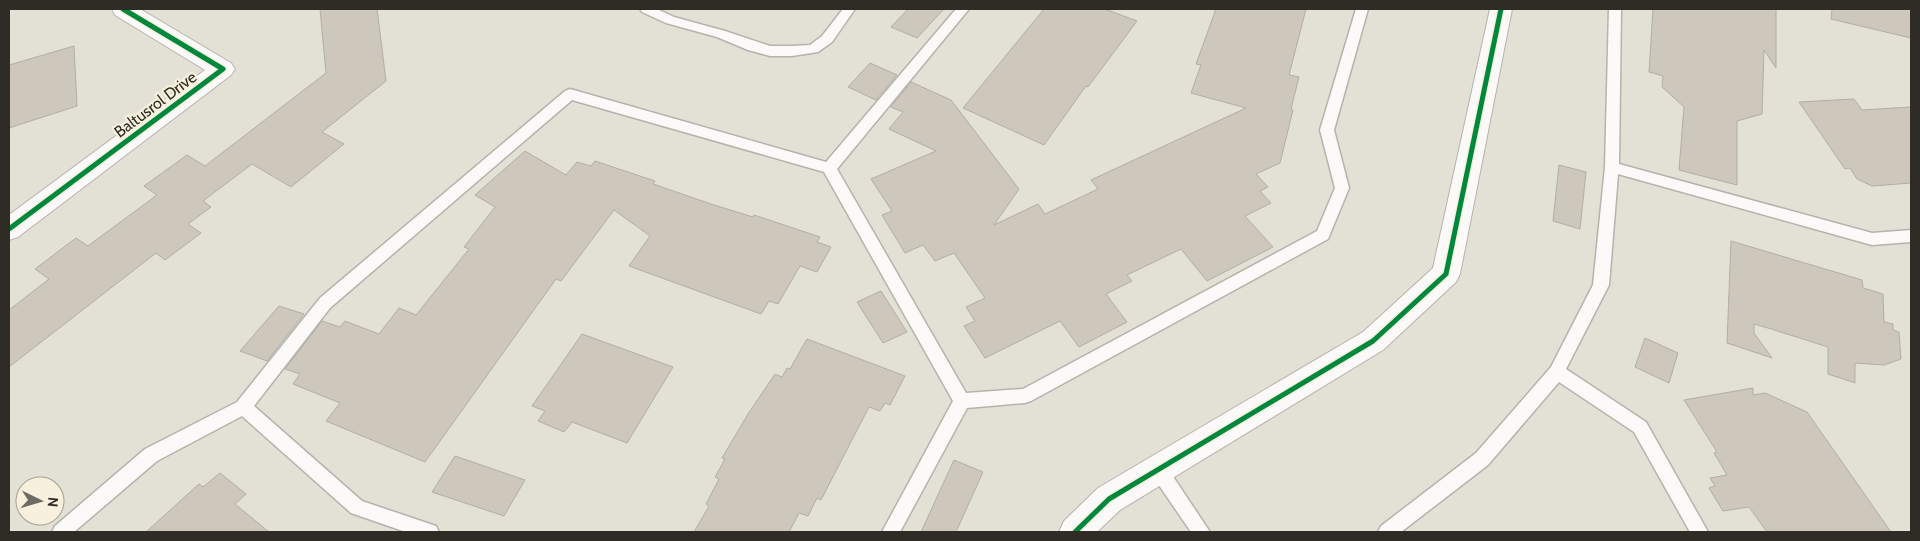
<svg xmlns="http://www.w3.org/2000/svg" width="1920" height="541" font-family="Cabin,sans-serif">
<rect width="100%" height="100%" fill="#e3e0d6"/>
<path fill="#cdc8bb" stroke="#b0aea6" d="M320 9H377L386 81 322 132 344 144 291 187 252 164 203 201 211 207 188 224 201 233 165 260 156 253 9 367V310L49 279 35 269 76 238 88 246 157 195 144 186 187 155 205 166 326 73Z
M908 9H944L917 38 891 27Z
M1044 9H1105L1137 21 1088 87 1086 86 1044 145 963 108Z
M1216 9H1306L1289 75 1299 77 1291 109 1293 110 1280 163 1256 174 1268 187 1260 191 1271 203 1245 216 1273 247 1207 281 1181 249 1127 275 1132 281 1106 294 1127 322 1079 347 1060 321 985 358 964 326 975 321 966 307 985 298 954 253 935 261 923 245 905 253 882 215 892 211 871 179 936 151 889 129 903 112 891 107 911 82 951 100 1019 189 994 225 1038 204 1045 214 1098 189 1091 180 1246 108 1191 93 1201 65 1196 64Z
M1653 9H1776V68L1764 50 1762 114 1737 121V185L1679 170 1684 107 1662 87 1663 76 1649 72Z
M1832 9H1911V38L1831 19Z
M74 46 77 106 9 128V65Z
M870 63 897 75 876 100 848 87Z
M1854 99 1862 110 1911 107V183L1872 186 1857 179 1850 168 1845 169 1799 102Z
M525 151 566 175 577 162 591 166 595 161 655 181 653 184 711 204 753 217 754 215 820 237 817 242 831 247 817 272 800 266 778 304 769 301 761 314 629 266 650 236 614 210 561 281 556 279 425 462 326 421 340 403 293 384 300 374 285 369 322 321 340 327 345 321 379 334 399 308 416 315 469 249 464 247 495 207 475 195Z
M1559 165 1586 172 1580 229 1553 221Z
M1731 241 1862 280 1863 288 1883 294 1884 322 1893 324V330L1899 332 1901 359 1884 365 1855 363V383L1828 374V347L1768 328 1754 324V333L1772 358 1727 343Z
M881 291 907 332 883 343 857 302Z
M279 306 304 314 267 361 240 351Z
M582 334 673 367 627 443 572 422 564 432 538 421 545 411 532 406Z
M1645 338 1678 353 1669 383 1635 367Z
M807 339 905 376 890 405 885 403 880 411 869 407 821 500 817 498 808 516 799 513 789 532H694L709 506 706 504 719 479 715 477 725 459 722 458 748 414 775 374 782 377 787 368 790 369Z
M1753 388V395L1765 393 1807 412 1891 532H1767L1749 507 1723 511 1709 488 1715 486 1710 478 1727 475 1714 453 1717 452 1684 400Z
M455 456 525 480 504 516 432 492Z
M954 460 983 472 956 532H921Z
M220 473 246 494 235 504 269 532H146L199 484 203 487Z"/>
<g fill="none" stroke-linecap="round" stroke-linejoin="round">
<g stroke="#b5b3ab" stroke-width="3">
<path id="service" d="M640 9H657L674 17 725 31 770 46H792L810 45 822 36 843 9H855L832 42 818 52 792 56H770L748 50 717 37 666 23 642 12Z
M956 9H969L837 169 966 393 1023 389 1317 231 1335 188 1320 130 1356 9H1368L1334 130 1349 188 1328 239 1031 401 1025 403 967 408 900 532H882L953 401 824 172 572 100 330 308 254 406 362 501 436 526 439 532H406L351 513 242 416 157 461 74 532H52L55 526 145 449 237 402 320 298 565 91 570 89 826 162Z
M1609 9H1621L1619 164 1872 233 1911 230V242L1872 245 1618 174 1609 285 1566 369 1646 422 1708 532H1690L1634 432 1559 382 1488 465 1401 532H1378L1381 526 1476 453 1551 367 1593 285 1605 167Z
M1158 461 1164 463 1210 532H1191L1152 475 1150 469 1152 463Z"/>
</g>
<g stroke="#b5b3ab" stroke-width="2">
<path id="minor" d="M112 9H140L231 63 235 69 231 75 18 237 9 240V215L205 70 115 15Z
M1490 9H1512L1460 274 1456 282 1383 350 1120 510 1097 532H1059L1064 521 1098 488 1363 332 1433 268Z"/>
</g>
<use href="#service" fill="#fbfaf9" fill-rule="evenodd"/>
<use href="#minor" fill="#fbfaf9" fill-rule="evenodd"/>
<g stroke="#f6f0dd" stroke-width="8">
<path id="cycleway" d="M9 229 223 69 123 9
M1075 532 1109 499 1373 341 1446 274 1501 9"/>
</g>
<use href="#cycleway" stroke="#00873e" stroke-width="5"/>
</g>
<g text-anchor="middle" stroke-width="4.5" stroke-linejoin="round" paint-order="stroke">
<g font-size="16" fill="#2e2c24" stroke="#f6f0dd">
<text transform="translate(155 104) rotate(-37)" y="6">Baltusrol Drive</text>
</g>
</g>
<rect width="1920" height="541" fill="none" stroke="#2e2c24" stroke-width="20"/>
<g transform="translate(40 501) rotate(95)"><circle r="24" fill="#f6f0dd" stroke="#a6a293"/>
<path d="M0-4L9 19L0 12L-9 19Z" fill="#6d6b62"/>
<text y="-8" font-size="14" font-weight="bold" text-anchor="middle" fill="#2e2c24">N</text>
</g>
</svg>
